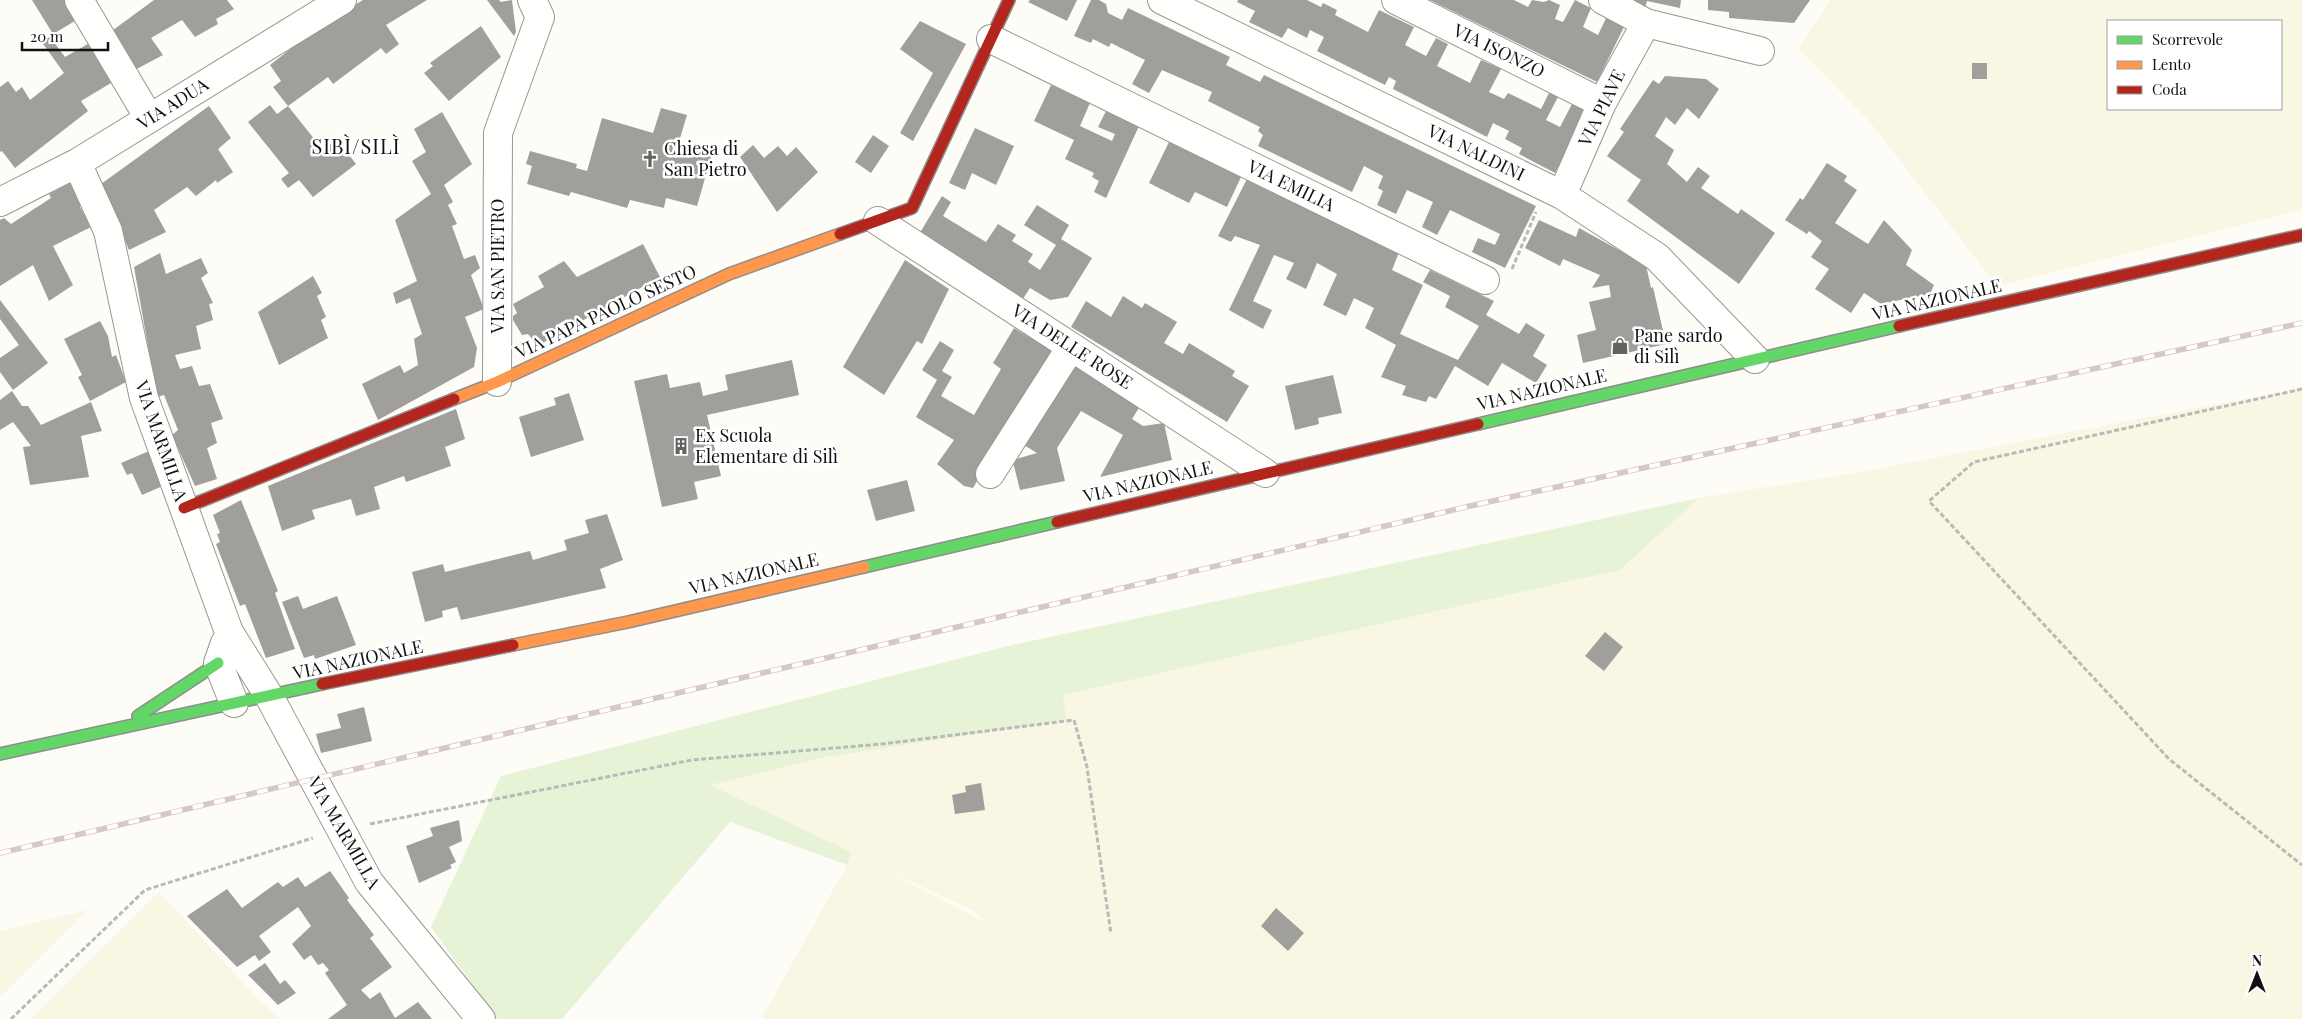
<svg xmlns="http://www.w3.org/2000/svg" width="2302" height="1019" font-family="'Playfair Display',serif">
<rect width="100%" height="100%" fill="#fdfcf7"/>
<path fill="#f9f7e4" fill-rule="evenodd" d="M1830 0H2302V210L1997 286 1870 122 1798 48ZM2108 21H2281V109H2108Z
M2302 388V1019H761L847 865 851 852 709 785 826 757 1065 720 1062 695 1620 570 1699 498 1871 470ZM869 862 974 911 983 921 870 862Z
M159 892 256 997 280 1019H30Z
M88 910 0 997V931Z"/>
<path fill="#e7f3d7" d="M1699 498 1620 570 1063 695 1066 720 826 757 710 785 851 852 847 865 730 822 562 1019H497L431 927 501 776 1012 645Z"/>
<path fill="#a19f9c" d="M32 0H71L80 18 53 34Z
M154 0H227L234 9 216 19 218 24 195 37 182 20 151 38 163 55 131 72 109 33Z
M363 0H427L386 25 399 44 386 54 381 48 333 84 328 77 288 106 323 150 337 139 356 164 313 197 299 180 288 188 281 179 289 173 248 122 270 105 277 114 288 106 273 87 281 81 270 65 321 25Z
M487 0H499L501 2 512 0 516 32 514 36Z
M1030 0H1077L1067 21 1028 2Z
M1091 0H1099L1106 4 1108 13 1122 20 1128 8 1230 57 1226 65 1260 82 1264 75 1536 206 1505 268 1472 252 1478 238 1495 245 1500 234 1450 210 1437 235 1422 227 1433 202 1407 190 1396 214 1377 205 1383 191 1378 188 1383 176 1364 166 1352 192 1258 146 1263 135 1258 131 1260 127 1208 101 1212 92 1162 70 1149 93 1132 84 1145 60 1111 43 1109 47 1093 39 1091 43 1074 36Z
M1238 0H1307L1321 7 1323 3 1337 10 1335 15 1368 32 1379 10 1414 27 1405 45 1426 56 1436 38 1448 44 1437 66 1470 83 1481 60 1501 69 1489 92 1504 99 1508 93 1541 109 1549 93 1558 97 1546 120 1560 127 1572 104 1586 111 1555 173 1519 154 1522 148 1505 139 1509 131 1493 123 1487 137 1393 89 1396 81 1389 77 1385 85 1317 51 1324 37 1310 30 1307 38 1288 28 1282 38 1249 22 1255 11 1237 2Z
M1430 0H1514L1528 7 1532 0 1544 2 1549 0 1560 5 1555 19 1563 22 1575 0 1591 8 1583 27 1598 35 1607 16 1625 25 1597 82Z
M1635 0H1681L1680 8 1647 1 1645 8 1634 6Z
M1708 0H1810L1794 23 1729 18V12L1708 10Z
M920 21 966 44 913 141 900 133 933 73 900 49Z
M481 26 501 57 449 101 424 73 433 66 430 63Z
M50 37 65 57 93 41 116 80 81 101 88 111 15 168 2 151 0 152V87L8 81 16 92 22 87 30 100 64 73 41 41Z
M1972 63H1987V79H1972Z
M1665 76 1706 79 1719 89 1699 119 1687 108 1675 125 1666 117 1655 136 1674 150 1667 164 1687 182 1698 167 1710 176 1701 188 1738 214 1741 209 1775 233 1739 284 1627 201 1641 180 1607 156 1624 132 1620 129 1653 80 1659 84Z
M1051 85 1090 103 1080 126 1112 141 1115 134 1098 127 1106 111 1139 126 1106 198 1094 192 1099 181 1092 177 1094 173 1065 159 1074 140 1034 121Z
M209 106 231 138 218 149 233 172 217 183 216 180 196 196 187 187 154 210 166 232 129 250 101 184Z
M661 108 687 115 678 145 712 154 697 206 666 198 664 208 630 200 627 208 571 192 569 196 527 184 532 166 526 164 530 151 577 164 576 168 587 171 602 118 653 133Z
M442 112 472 164 444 185 453 202 448 205 457 224 452 226 464 259 475 255 480 268 471 275 484 309 465 317 477 348 474 367 378 420 362 384 400 365 404 373 418 365 414 339 422 334 410 298 396 304 393 293 417 281 395 220 431 194 412 161 426 152 414 129Z
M975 128 1014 146 996 185 972 173 965 190 949 183Z
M873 135 889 146 871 173 855 162Z
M1169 142 1241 177 1227 207 1195 192 1189 203 1149 183Z
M753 145 764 158 778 146 787 156 796 147 818 172 777 212 740 157Z
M1827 163 1847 176 1844 181 1857 190 1835 223 1868 244 1884 220 1912 250 1906 265 1934 285 1930 294 1881 304 1864 293 1851 313 1815 289 1829 269 1811 257 1822 241 1809 231 1807 234 1785 220 1800 198 1803 200Z
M1247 179 1399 252 1392 270 1423 285 1400 334 1458 360 1479 326 1445 307 1450 296 1423 282 1430 270 1494 301 1486 315 1519 334 1526 323 1545 335 1533 356 1547 365 1536 383 1502 363 1488 386 1455 366 1436 399 1429 396 1426 402 1402 395 1406 386 1381 377 1396 345 1365 328 1374 308 1354 298 1346 316 1323 305 1337 274 1317 263 1306 289 1286 279 1294 263 1274 255 1253 301 1272 310 1263 329 1229 310 1260 245 1235 236 1231 242 1218 236Z
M70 183 82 199 80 207 91 227 53 246 73 285 49 301 33 265 0 286V220L4 218 11 224 51 198 49 194Z
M942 196 951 202 943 216 986 242 998 224 1016 235 1012 241 1033 254 1028 262 1040 270 1056 245 1024 225 1037 205 1069 225 1061 239 1092 258 1068 297 1050 300 1030 288 1022 300 918 236Z
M1539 220 1576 237 1579 228 1646 265 1651 288 1653 287 1666 344 1583 363 1577 335 1596 330 1589 302 1611 297 1609 285 1592 288 1600 275 1563 259 1560 266 1525 248Z
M643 244 660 277 571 327 567 319 557 325 561 332 538 346 528 334 522 335 513 320V316L517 313 513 304 544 287 538 276 564 261 577 277Z
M160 253 166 274 201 258 208 273 201 278 213 303 209 304 213 320 196 326 201 349 175 355 180 369 192 366 199 386 210 384 223 419 211 423 217 443 207 448 217 479 195 486 172 435 178 430 164 395 157 397 134 267Z
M905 260 949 289 922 344 917 341 884 395 843 367Z
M313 276 322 293 317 296 326 317 321 320 328 338 279 365 258 312Z
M1123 296 1142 308 1145 303 1177 322 1164 343 1183 354 1189 343 1235 371 1232 376 1249 386 1227 422 1071 327 1086 301 1111 317Z
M0 300 48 363 13 390 0 372V358L19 345 0 319Z
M100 321 108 336 112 357 116 355 126 382 90 401 78 377 82 375 64 339Z
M1014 328 1053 351 973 488 964 486 937 464 954 440 916 417 937 380 922 370 940 341 954 350 942 371 952 377 941 396 974 415 1001 369 993 363Z
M792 360 799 395 707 415 721 476 694 482 698 499 662 507 634 381 667 374 670 388 700 382 703 396 728 390 725 375Z
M1074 362 1142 403 1132 419 1143 426 1164 423 1172 460 1100 477 1123 435 1081 411 1057 448 1065 481 1020 490 1013 462 1016 459 1037 453 1024 445Z
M1333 375 1342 413 1318 418 1319 424 1295 430 1285 386Z
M12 391 22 406H28L41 425 91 402 102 431 81 436 89 477 30 485 23 447 31 446 13 422 0 430V400Z
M569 393 584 440 531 457 519 417 556 405 554 398Z
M456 409 465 439 445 447 451 466 406 482 404 476 374 487 380 509 356 516 351 499 312 510 315 519 282 531 268 486Z
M149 451 165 485 142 495 132 473 127 475 121 463Z
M907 480 915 511 876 521 867 490Z
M241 500 278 591 275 593 295 649 266 658 245 604 240 606 216 544 220 542 217 534 220 533 213 515Z
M607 514 623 560 600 569 606 588 461 620 457 607 442 611 443 617 425 622 412 572 443 564 445 572 530 551 533 560 567 550 564 540 589 533 585 520Z
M298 596 303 609 337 596 356 645 315 659 314 655 304 658 282 602Z
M1605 632 1623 647 1604 671 1585 656Z
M364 707 372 741 321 753 316 734 341 728 337 714Z
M981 783 985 810 955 814 952 795 966 792 965 786Z
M459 820 462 841 449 847 456 862 450 865 452 868 419 883 406 846 433 836 430 828Z
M330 871 349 898 347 900 374 935 370 938 392 967 361 990 370 999 380 992 395 1018 418 1002 432 1019H328L347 1005 325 973 329 970 323 963 318 965 311 955 304 960 292 944 311 926 298 907 259 936 271 952 259 961 255 955 237 967 187 916 227 889 242 908 278 882 283 887 298 877 305 887Z
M1276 908 1304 933 1288 951 1261 926Z
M265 963 280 984 285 980 296 993 278 1005 248 975Z"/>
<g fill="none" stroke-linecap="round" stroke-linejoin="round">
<g stroke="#979795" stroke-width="30">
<path id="street" d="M79 0 149 118
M1162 0 1562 195 1657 257 1755 359
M1396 0 1602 103
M1646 23 1760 51
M991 39 1485 280
M77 163 108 231 144 398 229 632 269 696 369 882 481 1019
M1562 195 1602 103 1646 23 1603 0
M0 202 77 163 342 0
M878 221 1265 473
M497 382 498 133 540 17 532 0
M990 474 1071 347
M225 643 218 663 234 703"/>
</g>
<g stroke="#8e8d8b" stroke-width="14">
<path id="fast" d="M1478 424 1899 326
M864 567 1057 522
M138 716 218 663
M0 754 322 684"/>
</g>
<g stroke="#8e8d8b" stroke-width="14">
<path id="slow" d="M454 399 497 382 729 274 840 234
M513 645 628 622 864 567"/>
</g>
<g stroke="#8e8d8b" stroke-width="14">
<path id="jam" d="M840 234 912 208 1009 0
M1899 326 2302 235
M184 508 454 399
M1057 522 1478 424
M322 684 513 645"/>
</g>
<path stroke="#b9b9b8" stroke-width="3" stroke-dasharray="5 2.5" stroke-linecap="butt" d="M1512 269 1536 212
M2302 389 1974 462 1929 501 2169 759 2302 865
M370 824 692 760 882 744 1074 720 1087 767 1111 934
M11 1019 145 890 313 838"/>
<use href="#street" stroke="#fffffe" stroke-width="28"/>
<use href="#fast" stroke="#63d668" stroke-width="11"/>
<use href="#slow" stroke="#ff974d" stroke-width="11"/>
<use href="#jam" stroke="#b3261e" stroke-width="11"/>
<g stroke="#d9c6c7" stroke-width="5.5">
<path id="rail" d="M0 853 1470 506 2302 323"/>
</g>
<use href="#rail" stroke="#fff" stroke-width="4" stroke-dasharray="11" stroke-linecap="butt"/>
</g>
<defs>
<g id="church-bare" transform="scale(1.35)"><path d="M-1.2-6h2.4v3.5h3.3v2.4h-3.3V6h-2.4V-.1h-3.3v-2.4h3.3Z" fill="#646362" stroke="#fff" stroke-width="2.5" paint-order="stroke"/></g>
<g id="shop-bare" transform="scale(1.35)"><path d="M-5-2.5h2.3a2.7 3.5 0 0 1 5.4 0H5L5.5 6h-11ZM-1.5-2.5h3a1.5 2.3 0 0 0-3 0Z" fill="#646362" stroke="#fff" stroke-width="2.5" paint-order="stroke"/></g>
<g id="building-bare" transform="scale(1.35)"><path d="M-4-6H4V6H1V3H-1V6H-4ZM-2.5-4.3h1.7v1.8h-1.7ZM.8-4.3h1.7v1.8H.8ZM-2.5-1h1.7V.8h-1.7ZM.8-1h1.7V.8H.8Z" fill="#646362" stroke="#fff" stroke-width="2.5" paint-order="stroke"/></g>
</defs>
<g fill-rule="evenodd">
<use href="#church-bare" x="650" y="159"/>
<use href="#shop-bare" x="1620" y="346"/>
<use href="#building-bare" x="681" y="446"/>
</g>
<g text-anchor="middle" stroke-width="5" stroke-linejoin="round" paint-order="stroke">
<g font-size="18" fill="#111" stroke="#fff">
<text transform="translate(1499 51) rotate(26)" y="6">VIA ISONZO</text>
<text transform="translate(173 104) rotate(-32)" y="6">VIA ADUA</text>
<text transform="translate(1602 108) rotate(-64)" y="6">VIA PIAVE</text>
<text transform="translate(1476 153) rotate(26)" y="6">VIA NALDINI</text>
<text transform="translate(1291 186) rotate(26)" y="6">VIA EMILIA</text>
<text transform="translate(498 266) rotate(-90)" y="6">VIA SAN PIETRO</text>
<text transform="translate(1937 300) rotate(-13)" y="6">VIA NAZIONALE</text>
<text transform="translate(606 312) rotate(-25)" y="6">VIA PAPA PAOLO SESTO</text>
<text transform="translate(1072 347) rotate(33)" y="6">VIA DELLE ROSE</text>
<text transform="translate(1542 390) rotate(-13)" y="6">VIA NAZIONALE</text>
<text transform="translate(161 441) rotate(71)" y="6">VIA MARMILLA</text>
<text transform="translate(1148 482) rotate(-13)" y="6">VIA NAZIONALE</text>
<text transform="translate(754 574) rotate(-13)" y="6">VIA NAZIONALE</text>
<text transform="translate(358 660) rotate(-12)" y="6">VIA NAZIONALE</text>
<text transform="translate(344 833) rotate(60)" y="6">VIA MARMILLA</text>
</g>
<g font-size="18" fill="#111" stroke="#fff" text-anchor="start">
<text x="664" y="155">Chiesa di<tspan x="664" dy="21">San Pietro</tspan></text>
<text x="1634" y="342">Pane sardo<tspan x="1634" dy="21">di Silì</tspan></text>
<text x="695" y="442">Ex Scuola<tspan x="695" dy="21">Elementare di Silì</tspan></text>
</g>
<g font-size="20" letter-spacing="1" fill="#111" stroke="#fff">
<text x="356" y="154">SIBÌ/SILÌ</text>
</g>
</g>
<rect x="2107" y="20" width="175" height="90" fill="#ffffff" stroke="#a0a0a0"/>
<rect x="2117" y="36" width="25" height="8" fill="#63d668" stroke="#a0a0a0"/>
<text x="2152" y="45" font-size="15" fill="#111111">Scorrevole</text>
<rect x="2117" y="61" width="25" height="8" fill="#ff974d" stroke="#a0a0a0"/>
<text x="2152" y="70" font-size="15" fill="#111111">Lento</text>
<rect x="2117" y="86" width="25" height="8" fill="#b3261e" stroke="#a0a0a0"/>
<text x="2152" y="95" font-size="15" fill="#111111">Coda</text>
<g transform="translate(2257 974)" stroke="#ffffff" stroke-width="4" paint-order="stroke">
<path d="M0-4L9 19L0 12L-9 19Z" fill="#111111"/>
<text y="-8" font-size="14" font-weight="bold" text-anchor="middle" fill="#111111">N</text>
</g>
<path d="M22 42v8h86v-8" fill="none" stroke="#111111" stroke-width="2.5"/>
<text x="30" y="42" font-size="15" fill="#111111" stroke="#ffffff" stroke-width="4" paint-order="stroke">20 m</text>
</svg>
